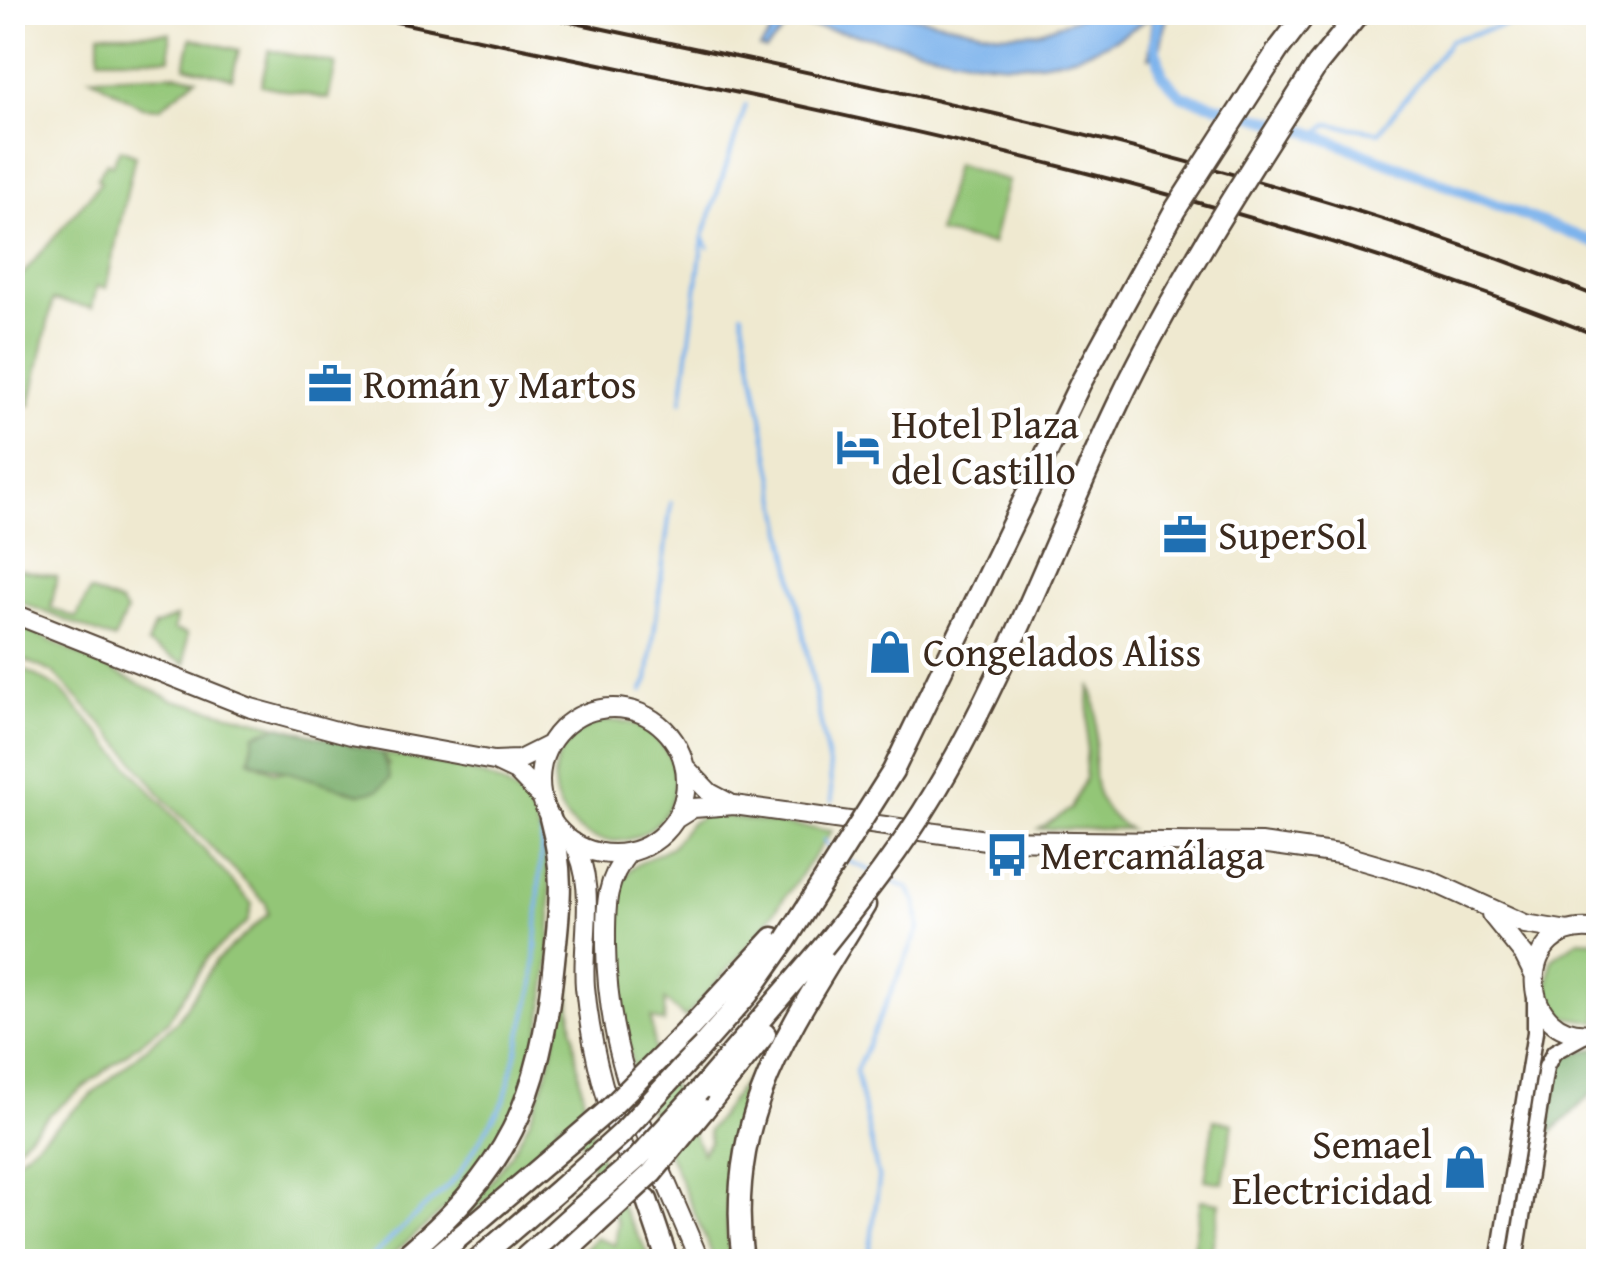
<svg xmlns="http://www.w3.org/2000/svg" width="1611" height="1274" font-family="'Gentium Book Plus',serif">
<rect width="100%" height="100%" fill="#fff"/>
<filter id="ink" filterUnits="userSpaceOnUse"><feTurbulence type="fractalNoise" baseFrequency=".01" numOctaves="2"/><feDisplacementMap in="SourceGraphic" scale="20" xChannelSelector="R" yChannelSelector="G"/><feConvolveMatrix kernelMatrix="1 2 1 2 8 2 1 2 1" color-interpolation-filters="sRGB"/></filter>
<filter id="wash" filterUnits="userSpaceOnUse"><feTurbulence type="fractalNoise" baseFrequency=".0048" numOctaves="4" result="noise"/><feDisplacementMap in="SourceGraphic" scale="40" xChannelSelector="R" yChannelSelector="G"/><feGaussianBlur stdDeviation="2.25" result="paint"/><feColorMatrix in="noise" values="0 0 0 0 0 0 0 0 0 0 0 0 0 0 0 0 0 1.4 0 .05"/><feComposite in="paint" operator="in"/></filter>
<g filter="url(#wash)">
<rect width="100%" height="100%" fill="#efe9d0"/>
<path fill="#93c677" stroke="#67784a" stroke-width="2.5" d="M99 33H170V58H99Z
M191 38 239 50 232 78 185 66Z
M269 50 336 64 328 99 261 85Z
M177 74 197 78 160 108 142 107 91 77Z
M120 149 135 155 106 288 97 286 92 308 53 300 30 405 13 399V286L101 182 97 179 107 162 112 165Z
M955 164 1008 181 992 244 938 233Z
M12 568 57 577 51 608 76 618 90 591 121 604 126 612 114 640 13 599Z
M176 617 174 630 187 634 185 664 147 644 154 626Z
M12 622 173 700 280 726 255 734 249 760 275 772 389 765 382 753C419 761 494 769 520 797 576 857 545 1053 512 1122 486 1179 431 1222 384 1261H13V1163L177 1021 215 962 268 914 266 903 165 800 124 748 54 673 13 655Z
M13 663 60 689 252 904 248 921 208 957 168 1021 50 1114 13 1151Z
M1090 685C1112 732 1066 793 1129 829H1039L1071 809 1085 779Z
M554 781a60 60 0 1 1 120 0a60 60 0 1 1-120 0Z
M708 814 832 831 757 936 685 1018 665 1000 664 1023 651 1018 654 1047 702 1153 710 1142 708 1131 769 1049C732 1124 719 1178 731 1261H715L633 1071 618 987 621 885 631 868 672 846 689 824Z
M1579 940 1598 941V1022L1566 1017 1547 991 1552 959Z
M568 955C570 1026 578 1096 602 1164 613 1198 636 1229 652 1261H572L596 1238 615 1245 618 1223 575 1127 558 1123 561 1140 419 1255C529 1157 551 1099 568 955Z
M1214 1120 1233 1123 1223 1183 1205 1180Z
M1201 1200 1220 1203 1210 1261H1191Z"/>
<path fill="#76ab68" stroke="#586a43" stroke-width="2.5" d="M280 726 382 753 390 779 378 790 360 794 249 760 255 734Z
M1598 1047V1088L1548 1136 1558 1069 1565 1056Z"/>
<path fill="#7db3ec" stroke="#5c6e85" stroke-width="2.5" d="M667 13H897L1000 34 1037 32 1091 13H1168L1159 53 1149 57 1153 15C1026 111 936 38 799 26L785 29 766 50 760 48 784 16 725 25Z"/>
<g fill="none" stroke-linecap="round" stroke-linejoin="round">
<path stroke="#7db3ec" stroke-width="4" d="M1317 135 1328 124 1379 132 1451 40 1552 12
M708 247 703 237 746 105
M742 313 830 771 832 801
M682 401 703 237
M642 691 648 680 671 503
M824 840 833 854
M846 860 874 872
M366 1262 457 1177 504 1101 534 985 542 833
M868 1262 879 1181 856 1071 919 929 916 902 908 888 887 879"/>
<path stroke="#7db3ec" stroke-width="11" d="M1159 12 1155 45 1162 75 1182 96 1301 129 1598 244
M12 21 29 12"/>
</g>
</g>
<g filter="url(#ink)">
<g fill="none" stroke-linecap="round" stroke-linejoin="round">
<g stroke="#564739" stroke-width="19">
<path id="minor" d="M1498 1262 1535 1032V995
M1515 1262 1546 1067 1554 1052 1587 1034"/>
</g>
<g stroke="#564739" stroke-width="22">
<path id="major" d="M12 613 251 708 351 735 494 761 519 760 549 745
M540 781a73 73 0 1 1 146 0a73 73 0 1 1-146 0Z
M497 762 516 771 542 798
M685 767 710 793 729 803
M677 818 693 808 734 805 986 840 1261 843 1339 854 1429 880 1525 924 1568 931
M573 842C598 885 581 940 585 987 591 1050 609 1119 636 1175
M629 852C604 882 606 908 606 946 607 1069 655 1152 700 1262
M1491 914 1524 955 1534 975
M1598 930C1512 915 1515 1048 1598 1032"/>
</g>
<g stroke="#564739" stroke-width="25">
<path id="highway" d="M1278 50 1307 12
M1317 65 1360 12
M687 1031 773 938
M693 1056 748 994 786 940
M700 1090 823 947
M704 1110 765 1034
M647 1200 668 1262
M398 1262C509 1170 540 1102 554 961 560 904 565 874 550 818
M430 1262 545 1164
M475 1262 561 1188
M520 1262 577 1211
M555 1262 590 1230
M743 1262C723 1113 793 1025 865 905"/>
</g>
<use href="#minor" stroke="#fff" stroke-width="14"/>
<use href="#major" stroke="#fff" stroke-width="18"/>
<use href="#highway" stroke="#fff" stroke-width="20"/>
<path stroke="#3b2a1e" stroke-width="4" d="M349 12C770 101 1197 175 1598 336
M524 12C885 90 1255 157 1598 297"/>
<g stroke="#564739" stroke-width="25" stroke-linecap="butt">
<path id="highway-bridge" d="M786 940 893 771 1080 384 1175 210 1278 50
M823 947C863 897 901 849 934 794 1008 671 1056 534 1118 404 1174 286 1246 176 1317 65
M545 1164 607 1111 687 1031
M561 1188 621 1134 693 1056
M577 1211 638 1158 700 1090
M590 1230 652 1173 704 1110"/>
</g>
<use href="#highway-bridge" stroke="#fff" stroke-width="20"/>
</g>
</g>
<defs>
<g id="office-bare" transform="scale(3.45)"><path d="M-6-3h4V-5.5h4V-3h4V5H-6ZM-1-4.5V-3h2v-1.5ZM-6 0V1H6V0Z" fill="#1f6fb2" stroke="#fff" stroke-width="2.5" paint-order="stroke"/></g>
<g id="hotel-bare" transform="scale(3.45)"><path d="M-6-4.5h1.5V1H6V5H4.5V3h-9V5H-6ZM-4 0a1.8 1.8 0 1 1 3.6 0ZM.5 0V-2.5h3Q6-2.5 6 0Z" fill="#1f6fb2" stroke="#fff" stroke-width="2.5" paint-order="stroke"/></g>
<g id="shop-bare" transform="scale(3.45)"><path d="M-5-2.5h2.3a2.7 3.5 0 0 1 5.4 0H5L5.5 6h-11ZM-1.5-2.5h3a1.5 2.3 0 0 0-3 0Z" fill="#1f6fb2" stroke="#fff" stroke-width="2.5" paint-order="stroke"/></g>
<g id="bus-bare" transform="scale(3.45)"><path d="M-5-6H5V4H4V6H2V4H-2V6H-4V4H-5ZM-3.5-4V0h7V-4ZM-3.5 1.2v1.5H-2V1.2ZM2 1.2v1.5H3.5V1.2Z" fill="#1f6fb2" stroke="#fff" stroke-width="2.5" paint-order="stroke"/></g>
</defs>
<g fill-rule="evenodd">
<use href="#office-bare" x="330" y="384"/>
<use href="#hotel-bare" x="858" y="447"/>
<use href="#office-bare" x="1185" y="535"/>
<use href="#shop-bare" x="890" y="652"/>
<use href="#bus-bare" x="1007" y="855"/>
<use href="#shop-bare" x="1465" y="1167"/>
</g>
<g text-anchor="middle" stroke-width="9" stroke-linejoin="round" paint-order="stroke">
<g font-size="40" fill="#3b2a1e" stroke="#fff" text-anchor="start">
<text x="363" y="398">Román y Martos</text>
<text x="891" y="438">Hotel Plaza<tspan x="891" dy="46">del Castillo</tspan></text>
<text x="1218" y="549">SuperSol</text>
<text x="923" y="666">Congelados Aliss</text>
<text x="1040" y="869">Mercamálaga</text>
<text x="1432" y="1158" text-anchor="end">Semael<tspan x="1432" dy="46">Electricidad</tspan></text>
</g>
</g>
<rect width="1611" height="1274" fill="none" stroke="#fff" stroke-width="50"/>
</svg>
